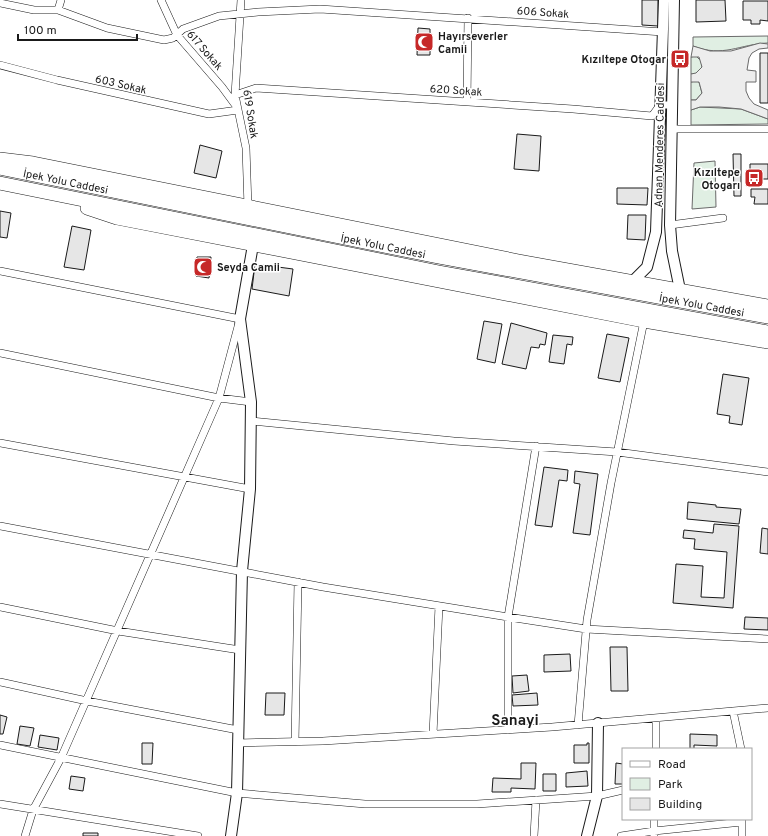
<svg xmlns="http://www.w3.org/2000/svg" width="768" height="836" font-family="Overpass,sans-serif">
<rect width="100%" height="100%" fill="#fff"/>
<path fill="#e0efe3" stroke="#6a6a6a" d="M768 36V43C740 44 723 58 693 46V37Z
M696 56 701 61 702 67 696 74H691V57Z
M696 81 699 82 702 93 696 100H691V82Z
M700 107 741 109 768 119V124L691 125V110Z
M715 161 716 207 692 209 694 163Z"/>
<path fill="#ededed" stroke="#6a6a6a" d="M760 43 768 44V48L759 49 752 53 749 58 747 70 756 71V82H746V91L749 98 754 104 768 110V119L741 109 719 107H700L691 110V100H696L702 93 699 82H691V74L696 73 702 67 699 57H691L693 46 710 51H731Z"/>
<path fill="#e6e6e6" stroke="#1a1a1a" d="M642 0H658V26L642 25Z
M696 0H725L726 21 696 22Z
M743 1H768V21L760 20V24H751V20H743Z
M418 28 430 29V55H417Z
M760 53H768V103H760Z
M517 134 541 136 539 171 514 169Z
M200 145 222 151 216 178 194 173Z
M733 154H741V196H734Z
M750 164H768V179H750Z
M617 188H648L647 205 617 204Z
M751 189H768V204H754L755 197H751Z
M0 211 11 213 7 238 0 237Z
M628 215H646L645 240 627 239Z
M72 226 91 230 84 270 64 267Z
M197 257H211L209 278 196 276Z
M255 264 293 269 289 296 252 289Z
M484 321 502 324 495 363 477 359Z
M511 323 547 333 545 345 540 344 539 348 531 347 526 369 502 364Z
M607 334 629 338 620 382 598 378Z
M553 335 573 337 572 345 567 344 564 364 549 362Z
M723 374 749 378 742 425 729 423 730 416 717 414Z
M544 467 568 470 567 481 559 480 552 527 535 525Z
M575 471 598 474 590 535 573 533 580 484 574 483Z
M688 502 716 505V507L741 509 739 524 687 519Z
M714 524 739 526 733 608 673 603 676 564 703 566 701 597 724 598 727 552 694 549 695 539 683 538 684 530 713 533Z
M762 528 768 529V554L760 553Z
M745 617 768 618V630L744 629Z
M610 647H627L628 691H611Z
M570 654 571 671 544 672V655Z
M527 675 529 691 513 693 512 676Z
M266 693H285L284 715H265Z
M537 693 538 705 513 706 512 695Z
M0 715 7 717 3 734H0Z
M20 726 34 728 30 746 17 744Z
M690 734 717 735V746L694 745V749H690Z
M40 735 59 738 57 750 38 747Z
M142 743H153L152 764H142Z
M587 743H589V763H574V745H587Z
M521 763H536L535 789 511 788V792H492L493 778 521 779Z
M616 763 623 764V784H615Z
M587 771 588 786 566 787V773Z
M543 774H556V791H543Z
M71 776 85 778 83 791 69 789Z
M83 833H98V836H83Z"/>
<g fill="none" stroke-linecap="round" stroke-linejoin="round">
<g stroke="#1a1a1a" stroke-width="8">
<path id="street" d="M161 0 177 35 222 87 236 106
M241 0 235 95 246 148 248 207
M0 3 34 10H58L107 28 164 40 173 38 183 29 219 16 258 12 320 9 663 32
M58 10 61 0
M0 65 57 80 209 114 238 110
M235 95 256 88 573 109 652 116 660 105H672
M467 102 468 18
M672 129H768
M670 225 723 218
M0 271 240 319 219 398 61 758 33 810 25 836
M0 353 219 398 251 402
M251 421 454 441 617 452 768 472
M0 443 250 489
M0 526 323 587 508 617 586 629 768 639
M0 607 118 631 240 650
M0 682 87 701 238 730
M733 711 741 749
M578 725 587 620 611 483 644 321
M508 730V617L536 446
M433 734 439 606
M295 742 298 582
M238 743 323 741 552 727 768 708
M0 745 237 793 365 804H477L597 796 623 790
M656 749V718
M0 804 198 836
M534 836 536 800
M621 836 654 831 742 822
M654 836V819
M742 836V819"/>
</g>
<g stroke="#1a1a1a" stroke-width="12">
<path id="secondary" d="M674 0 670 225 672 251 680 290
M633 281 647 267 656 232 664 0
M231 836 237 793 242 571 250 489 251 402 240 319 253 245
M587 836 597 796 598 723"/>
</g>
<g stroke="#1a1a1a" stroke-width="14">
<g id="highway">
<path d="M0 159 33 163 519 261 768 306"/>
<path id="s1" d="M0 168 438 257 768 317"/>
<path d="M0 183 439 272 768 332"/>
<path d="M87 208 117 218 644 321 768 342"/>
</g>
</g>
<use href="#street" stroke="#fff" stroke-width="7"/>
<use href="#secondary" stroke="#fff" stroke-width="10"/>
<use href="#highway" stroke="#fff" stroke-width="13"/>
</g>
<defs>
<g id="mosque-square" transform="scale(1)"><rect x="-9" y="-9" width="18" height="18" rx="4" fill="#c62828" stroke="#fff"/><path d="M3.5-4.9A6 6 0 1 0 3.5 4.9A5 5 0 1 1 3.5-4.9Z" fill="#fff"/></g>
<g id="bus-square" transform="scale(1)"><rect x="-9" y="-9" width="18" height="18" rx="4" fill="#c62828" stroke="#fff"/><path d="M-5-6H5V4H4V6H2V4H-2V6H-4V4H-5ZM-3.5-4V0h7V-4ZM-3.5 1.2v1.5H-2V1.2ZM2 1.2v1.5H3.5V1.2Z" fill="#fff"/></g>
</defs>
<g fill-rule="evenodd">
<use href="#mosque-square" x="424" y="42"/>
<use href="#bus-square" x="680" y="59"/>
<use href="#bus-square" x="754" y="178"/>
<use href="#mosque-square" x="203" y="267"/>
</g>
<g text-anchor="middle" stroke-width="3" stroke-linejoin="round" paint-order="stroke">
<g font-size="11" fill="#1a1a1a" stroke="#fff">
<text transform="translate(543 12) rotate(4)" y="4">606 Sokak</text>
<text transform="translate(205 50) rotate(49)" y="4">617 Sokak</text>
<text transform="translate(121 84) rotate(13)" y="4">603 Sokak</text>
<text transform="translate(456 90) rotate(4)" y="4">620 Sokak</text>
<text transform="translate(251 114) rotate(81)" y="4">619 Sokak</text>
<text transform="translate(659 145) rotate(-89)" y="4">Adnan Menderes Caddesi</text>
<text dy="4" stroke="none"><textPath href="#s1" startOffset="67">İpek Yolu Caddesi</textPath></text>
<text dy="4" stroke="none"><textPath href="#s1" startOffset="391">İpek Yolu Caddesi</textPath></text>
<text dy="4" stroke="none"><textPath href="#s1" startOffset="715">İpek Yolu Caddesi</textPath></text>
</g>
<g font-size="11" font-weight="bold" fill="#1a1a1a" stroke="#fff" text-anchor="start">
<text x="438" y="40">Hayırseverler<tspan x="438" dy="13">Camii</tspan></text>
<text x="666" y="63" text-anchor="end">Kızıltepe Otogar</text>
<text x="740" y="176" text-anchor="end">Kızıltepe<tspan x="740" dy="13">Otogarı</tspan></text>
<text x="217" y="271">Seyda Camii</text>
</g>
<g font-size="15" font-weight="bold" fill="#1a1a1a" stroke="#fff">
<text x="515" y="725">Sanayi</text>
</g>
</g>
<rect x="622" y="748" width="130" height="72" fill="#ffffff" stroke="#a3a3a3"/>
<rect x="630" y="761" width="20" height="6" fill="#ffffff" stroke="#a3a3a3"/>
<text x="658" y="768" font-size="12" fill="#1a1a1a">Road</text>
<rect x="630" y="778" width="20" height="12" fill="#e0efe3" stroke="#a3a3a3"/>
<text x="658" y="788" font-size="12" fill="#1a1a1a">Park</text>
<rect x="630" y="798" width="20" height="12" fill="#e6e6e6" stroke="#a3a3a3"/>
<text x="658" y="808" font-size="12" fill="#1a1a1a">Building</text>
<path d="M18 34v6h119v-6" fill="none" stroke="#1a1a1a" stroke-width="2"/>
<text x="24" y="34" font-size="12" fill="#1a1a1a" stroke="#ffffff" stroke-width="3" paint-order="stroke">100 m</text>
</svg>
